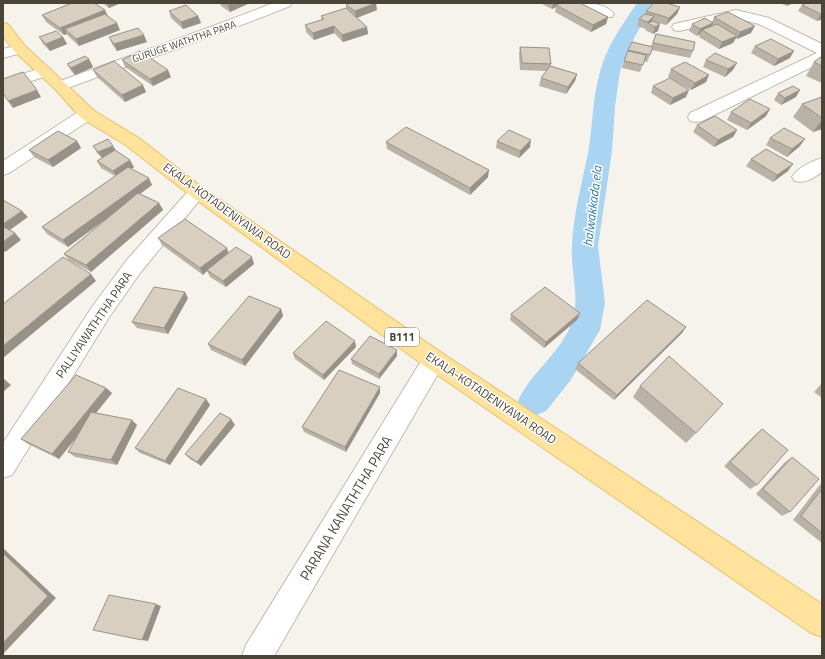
<svg xmlns="http://www.w3.org/2000/svg" width="825" height="659" font-family="'Titillium Web',sans-serif">
<rect width="100%" height="100%" fill="#f6f3ec"/>
<g fill="none" stroke-linecap="round" stroke-linejoin="round">
<path fill="#a9d4f2" fill-rule="evenodd" d="M637 3H655L635 36 620 71 615 106 612 151 598 246 605 303 600 330 570 381 546 411 534 416 522 411 518 401C530 374 558 355 570 327 582 302 570 272 572 246 573 216 582 183 588 153 593 126 592 99 600 72 606 47 623 24 637 3Z"/>
<g stroke="#c2bbae" stroke-width="2">
<path id="street" d="M273 3H292L290 6C216 36 140 61 65 89L60 91 55 89 52 86 55 83C127 56 201 32 273 3Z
M577 3C589 3 606 3 614 14L612 17H602L579 6Z
M736 10 769 18 822 44V62L702 121 696 122 690 121 688 117 690 113 817 53 759 24 736 18 679 31 674 30 672 27 674 24Z
M20 45 25 46 27 49 25 52 3 58V49Z
M45 67 50 69 53 72 50 75 3 90V80Z
M87 109 93 110 95 114 93 118 9 173 3 175V161L81 110Z
M822 158V172C813 178 806 184 795 181L792 177C797 168 812 161 822 158Z
M197 186 203 188 206 192 203 196 140 273 108 319 12 475 3 478V443L92 307 126 261 191 188Z
M434 350 442 353 445 360 442 367 274 656H242L246 645 426 353Z"/>
</g>
<g stroke="#e6c16a" stroke-width="2">
<path id="primary" d="M3 23 8 24 25 46 65 83 93 110 139 138 203 188 442 353 822 604V637L811 633 426 367 191 196 127 146 81 118 55 89 15 52 3 36Z"/>
</g>
<use href="#street" fill="#fff" fill-rule="evenodd"/>
<use href="#primary" fill="#ffe39c" fill-rule="evenodd"/>
</g>
<path fill="#bab2a6" d="M102 3H121L109 8Z
M220 3H250L230 12 221 6Z
M540 3H580L608 17 606 24 591 32 555 12 556 7 552 9Z
M654 3H672V5L680 7 677 14 666 25 655 22 658 31 653 34 645 30 646 29 637 26 639 19 645 14 646 11Z
M779 3H793L787 6Z
M822 3V19L817 21 798 11 802 5Z
M346 5 377 10 357 18 367 27 368 34 343 42 334 33 314 40 306 32 305 25 322 20 321 16 346 8Z
M105 10 108 16 120 30 79 46 68 36 67 34 64 35 46 22 42 15Z
M169 11 198 16 201 23 183 29 171 18Z
M714 17 751 33 737 39 736 38 733 43 719 49 699 37 700 34 697 36 689 31 692 24 712 22Z
M656 34 693 51 690 58 652 50 647 62 644 61 640 72 622 68 628 50 651 46Z
M39 37H63L67 44 50 51 43 44Z
M109 37 147 42 117 51 112 44Z
M755 46 790 58 774 66 751 53Z
M520 47 551 64V66L577 74 575 81 566 94 539 86 541 78 547 71 520 70 519 54Z
M822 56V83L806 76 814 62Z
M122 60 171 77 153 86 125 67Z
M706 60 733 70 725 77 703 67Z
M67 64 93 67 75 75 71 71Z
M671 69 709 75 706 82 691 90 668 77Z
M93 70 146 92 125 102 97 77Z
M653 86 686 97 670 105 651 93Z
M778 93 796 97 781 105 774 100Z
M822 97V129L813 132 793 117 802 104Z
M770 109 766 116 747 130 727 120 731 112Z
M697 125 737 130 733 137 714 147 693 132Z
M770 138 800 146 787 157 766 145Z
M77 141 81 148 53 167 34 157 29 150Z
M497 141 530 147 519 158 496 148Z
M386 142 488 177 470 195 387 149Z
M93 146H113L116 150 134 167 131 169 152 185 140 194 159 203 163 210 91 272 69 260 64 254 108 217 68 247 47 234 42 227 115 176 101 168 97 161 102 158 97 153Z
M751 159 788 171 773 182 746 166Z
M158 238 229 253 254 264 226 287 210 277 207 271 203 275 162 245Z
M188 298 168 334 137 328 132 322Z
M281 309 283 316 245 366 211 350 208 344Z
M580 313 577 320 544 348 510 320 511 314Z
M686 327 682 333 614 400 575 369 578 363Z
M356 347 324 380 295 359 293 353Z
M397 356 379 379 352 364 351 359Z
M822 383V398L814 392Z
M640 386 696 433 686 443 633 397Z
M106 388 112 393 96 413 137 425 117 465 75 457 68 452 78 435 59 459 28 444 21 439Z
M380 393 346 452 304 432 302 427Z
M206 399 210 405 170 465 140 453 135 448Z
M235 425 201 466 190 459 185 454Z
M762 429 757 485 750 489 724 466 756 434Z
M792 457 790 512 782 516 756 494 785 462Z
M822 482V543L793 520Z"/>
<path fill="#979187" d="M107 3H121L109 8Z
M233 3H250L230 12 228 5Z
M376 3 377 10 356 18 355 11Z
M553 3H561L556 5V7L552 9Z
M788 3H793L787 6Z
M680 7 677 14 666 25 669 18Z
M105 10 108 17 65 29 67 34 64 35 60 28Z
M821 14H822V19L817 21Z
M198 16 201 23 183 29 181 22Z
M654 16 651 23H648L646 29 648 22Z
M608 17 606 24 591 32 593 25Z
M117 23 120 30 79 46 76 39Z
M713 23 710 30H702L700 34 697 36 700 29Z
M660 24 658 31 653 34 655 27Z
M334 26V33L314 40 313 33Z
M755 26 751 33 737 39 740 32Z
M367 27 368 34 343 42 342 35Z
M144 35 147 42 117 51 114 44Z
M737 36 733 43 719 49 722 42Z
M63 37 67 44 50 51 46 44Z
M794 51 790 58 774 66 778 59Z
M89 59 93 67 75 75 71 68Z
M737 63 733 70 725 77 728 69Z
M168 70 171 77 153 86 150 79Z
M577 74 575 81 566 94 568 87Z
M709 75 706 82 691 90 695 83Z
M143 85 146 92 125 102 122 95Z
M37 90 41 97 13 108 8 101Z
M689 90 686 97 670 105 673 98Z
M800 90 796 97 781 105 785 98Z
M770 109 766 116 747 130 751 123Z
M822 120V129L813 132Z
M737 130 733 137 714 147 718 140Z
M805 139 800 146 787 157 792 149Z
M531 140 530 147 519 158 520 151Z
M77 141 81 148 53 167 48 160Z
M113 146 117 153 103 159 98 152Z
M130 160 134 167 117 178 113 171Z
M793 164 788 171 773 182 777 175Z
M489 170 488 177 470 195V188Z
M149 178 152 185 68 247 63 240Z
M159 203 163 210 91 272 86 265Z
M22 211 28 217 3 235V224Z
M15 233 21 240 5 252 3 250V242Z
M227 248 229 254 207 270V271L203 275 200 268Z
M252 257 254 264 226 287 223 281Z
M91 274 96 281 3 358V346Z
M185 292 188 298 168 334 164 328Z
M281 309 283 316 245 366 242 360Z
M580 313 577 320 544 348 546 342Z
M686 327 682 333 614 400 617 395Z
M355 341 356 347 324 380 323 375Z
M397 350V356L379 379V374Z
M4 379 11 385 3 392V380Z
M380 387V393L346 452 345 447Z
M106 388 112 393 59 459 52 454Z
M206 399 210 405 170 465 165 461Z
M231 419 235 425 201 466 197 462Z
M132 420 137 425 117 465 111 460Z
M3 548 56 598 3 654Z
M156 604 161 606 148 641 142 640Z"/>
<path fill="#d8cfc1" stroke="#979187" d="M72 3H94L105 10 60 28 42 15Z
M225 3H233L228 5Z
M350 3H376L355 11 346 5Z
M561 3H580L608 17 593 25 556 5Z
M654 3H666L680 7 669 18 646 11Z
M806 3H822V14H821L802 5Z
M186 5 198 16 181 22 169 11Z
M346 8 367 27 342 35 334 26 313 33 305 25 324 19 321 16Z
M728 12 755 26 740 32 714 17Z
M105 14 117 23 76 39 65 29Z
M645 14 654 16 648 22 639 19Z
M705 18 713 23 700 29 692 24Z
M653 21 660 24 655 27 648 23Z
M717 24 737 36 722 42 702 30Z
M138 28 144 35 114 44 109 37Z
M56 31 63 37 46 44 39 37Z
M656 34 695 42 693 51 653 43Z
M771 39 794 51 778 59 755 46Z
M632 42 653 47 650 55 628 50Z
M520 47 549 48 551 64 522 63Z
M140 51 168 70 150 79 122 60Z
M628 51 646 55 643 65 624 61Z
M715 53 737 63 728 69 706 60Z
M85 56 89 59 71 68 67 64Z
M822 56V66L814 62Z
M114 61 143 85 122 95 93 70Z
M685 62 709 75 695 83 671 69Z
M550 66 577 74 568 87 541 78Z
M23 72 37 90 8 101 3 93V79Z
M670 78 689 90 673 98 653 86Z
M793 86 800 90 785 98 778 93Z
M822 97V118L802 104Z
M750 99 770 109 751 123 731 112Z
M715 116 737 130 718 140 697 125Z
M406 127 489 170 470 188 386 142Z
M784 128 805 139 792 149 770 138Z
M509 130 531 140 520 151 497 141Z
M58 131 77 141 48 160 29 150Z
M108 139 113 146 98 152 93 146Z
M766 149 793 164 777 175 751 159Z
M115 150 130 160 113 171 97 161Z
M128 167 149 178 63 240 42 227Z
M138 193 159 203 86 265 64 254Z
M3 200 22 211 3 224Z
M185 219 227 248 200 268 158 238Z
M4 227 15 233 3 242V228Z
M236 247 252 257 223 281 207 270Z
M63 257 91 274 3 346V304Z
M154 287 185 292 164 328 132 322Z
M545 287 580 313 546 342 511 314Z
M249 296 281 309 242 360 208 344Z
M647 300 686 327 617 395 578 363Z
M326 321 355 341 323 375 293 353Z
M370 336 397 350 379 374 351 359Z
M669 356 723 404 696 433 640 386Z
M339 370 380 387 345 447 302 427Z
M76 375 106 388 52 454 21 439Z
M178 388 206 399 165 461 135 448Z
M91 412 132 420 111 460 68 452Z
M220 413 231 419 197 462 185 454Z
M762 429 788 450 757 485 730 462Z
M792 457 819 479 790 512 763 489Z
M822 489V533L801 516Z
M3 553 48 596 3 643Z
M109 595 156 604 142 640 93 630Z"/>
<g text-anchor="middle" stroke-width="3" stroke-linejoin="round" paint-order="stroke">
<g font-size="10" fill="#4b4439" stroke="#fff">
<text transform="translate(184 41) rotate(-19)" y="4">GURUGE WATHTHA PARA</text>
</g>
<rect fill="#fff" stroke="#817c74" stroke-width="1" x="385" y="328" width="34" height="18" rx="3"/>
<g font-size="11" font-weight="bold" fill="#4b4439">
<text x="402" y="341">B111</text>
</g>
<g font-size="12" fill="#4b4439" stroke="#fff">
<text transform="translate(227 211) rotate(36)" y="4">EKALA-KOTADENIYAWA ROAD</text>
<text transform="translate(94 325) rotate(-56)" y="4">PALLIYAWATHTHA PARA</text>
<text transform="translate(491 398) rotate(34)" y="4">EKALA-KOTADENIYAWA ROAD</text>
</g>
<g font-size="13" font-style="italic" fill="#2e7ab2" stroke="#fff">
<text transform="translate(592 206) rotate(-83)" y="5">halwakkada ela</text>
</g>
<g font-size="14" fill="#4b4439" stroke="#fff">
<text transform="translate(346 508) rotate(-59)" y="5">PARANA KANATHTHA PARA</text>
</g>
</g>
<rect width="825" height="659" fill="none" stroke="#4b4439" stroke-width="8"/>
</svg>
